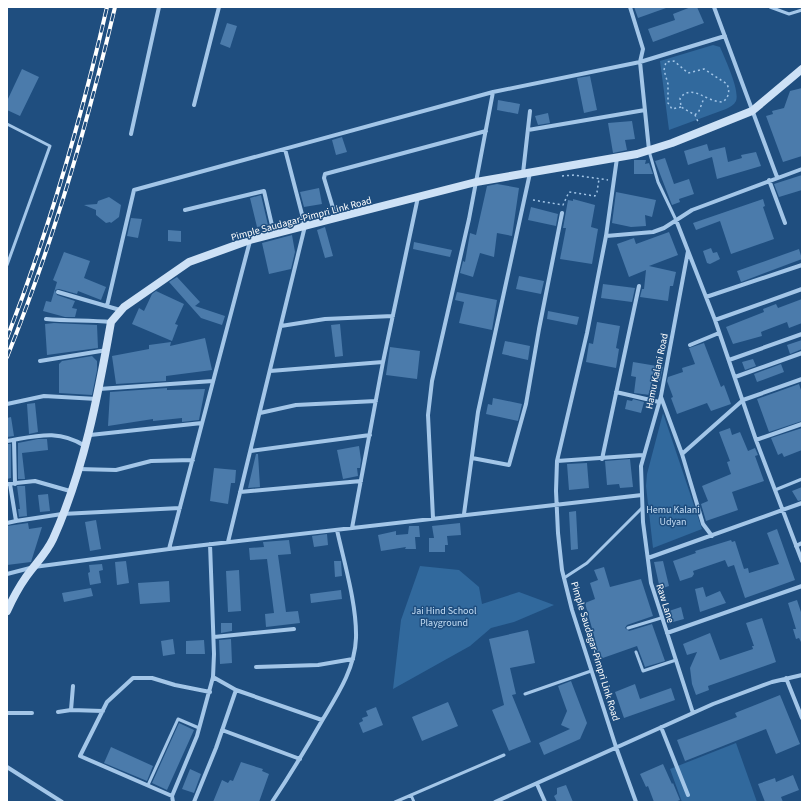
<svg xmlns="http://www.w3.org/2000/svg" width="809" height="809" font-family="'Source Sans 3',sans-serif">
<rect width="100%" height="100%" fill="#1f4e7f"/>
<path fill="#31699d" d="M713 45 720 47C725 59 740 90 736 101 734 105 730 107 726 109L669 130 660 61Z
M663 413 702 529 653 548 646 486 647 474Z
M420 566 459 570 479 587 482 604 519 592 554 605 514 622 491 628 470 646 393 689 401 620Z
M736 743 757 802H682L670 769Z"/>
<path fill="#4b7bab" d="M634 7H666V8L638 18Z
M691 7H697L704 23 653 42 648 29 675 20 673 14Z
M227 23 237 26 230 48 220 44Z
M22 69 39 77 20 116 7 110V101Z
M590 76 597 110 584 113 577 78Z
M802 88V156L783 162 766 116 773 114 772 111 784 108 790 91Z
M498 100 520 104 518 114 497 110Z
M548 113 550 123 538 125 535 116Z
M632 121 635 139 625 140 627 150 613 153 608 123Z
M342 137 347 152 336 155 332 140Z
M707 144 709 151 725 147 728 162 742 158 741 155 756 152 761 166 717 179 712 157 688 165 684 151Z
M665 158 674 184 689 179 694 194 679 199 680 202 672 205 655 161Z
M634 160H646L645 164 649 163 653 174H634Z
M802 175V190L779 197 774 184Z
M497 184 519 188 512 236 497 233 494 257 480 253 473 277 460 273 463 261 465 262 470 233 476 235 487 186Z
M319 188 322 204 304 207 300 192Z
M616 192 656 200 652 217 645 215 646 226 631 227 612 223Z
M261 195 268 225 257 227 250 198Z
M109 197 121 205 119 217 111 223 110 222 106 223 96 215V210L84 205 97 204 98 201Z
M573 199 595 205 591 227 598 229 592 264 560 259 566 228H563L568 200 573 201Z
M763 199 765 206 763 207 774 239 731 254 720 221 696 230 693 223Z
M531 207 558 214 556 226 528 220Z
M131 218 142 219 138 238 127 236Z
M325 227 333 256 325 258 317 230Z
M168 230 181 231V242L168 241Z
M669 232 678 255 649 266 676 272 673 286H670L668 301 640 297 642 289H644L646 270 629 277 617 244 634 238 636 244Z
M292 235 295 252 291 269 269 274 262 243Z
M414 242 452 250 450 257 413 249Z
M711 248 713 253 717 252 720 259 710 264 707 263 703 251Z
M799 249 802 259 741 282 737 271Z
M64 252 90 261 84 278 106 287 101 300 78 291 77 294 59 289 55 290 57 295 75 301 72 308 77 309 75 317H65L43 311 46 301 51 302 57 282 53 280Z
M519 276 544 281 541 294 516 289Z
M177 277 200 302 195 306 225 316 222 325 201 318 169 282Z
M603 284 635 288 632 302 601 298Z
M156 291 184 304 175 324 178 325 172 341 132 324 139 308 144 311 152 294Z
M457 292 497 300 492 330 459 323 464 302 455 300Z
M802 299V323L789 328 787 322 761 332 762 336 733 344 726 327 764 312 763 309 776 304 778 308Z
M548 311 579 317 577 325 547 319Z
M597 322 620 326 616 348 619 349 616 368 586 362 589 343 593 344Z
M54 323 97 325 98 348 47 355 45 324Z
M340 324 343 356 335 357 331 325Z
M205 338 212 370 166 376V381L116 384 112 356 149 349V345L171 342 170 346Z
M802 340V349L790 354 787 345Z
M505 341 530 346 528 360 502 354Z
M704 343 721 387 724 385 731 404 711 411 707 403 677 414 671 398 673 397 667 381 668 377 683 372 682 368 695 364 689 348Z
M390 347 420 351 417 379 386 375Z
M92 356 97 361V370L92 395 59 393V364L62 361Z
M753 359 756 366 745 370 742 362Z
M633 362 663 367 660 381 652 380 650 395 634 393 636 377 631 376Z
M781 364 784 372 757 382 754 374Z
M799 384 802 393V421L769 432 757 399Z
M167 388V390L205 389 199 420 182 422V418L153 421V419L108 426 110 392Z
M493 398 522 404 518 421 486 414 488 404 492 405Z
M633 399 644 402 641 413 625 409 627 400 632 401Z
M35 403 38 432 29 434 27 404Z
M11 417 14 436 7 437V418Z
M730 428 732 435 740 432 748 451 755 448 758 455 755 456 764 481 732 492 738 510 706 521 701 504 708 501 702 486 731 474 727 462 730 461 719 432Z
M802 428V450L784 457 782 453 778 455 771 438Z
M38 439H47L48 450 22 453 25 479H18V443Z
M7 444H11V478L7 479Z
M359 446 361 460 360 468H357L358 476 343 479 337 450Z
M256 454H258L260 487 248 488Z
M630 459 633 487 620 488 619 484 607 485 605 461Z
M587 463 589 488 569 490 567 464Z
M214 468 236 470 235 483H231L228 504 210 501Z
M17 486H25L27 516 19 517 18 509H20Z
M802 487V500L798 501 792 491Z
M48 494 50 511 40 512 38 495Z
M576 511 578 549 571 550 569 512Z
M96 520 101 549 90 551 85 522Z
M28 523 29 529 42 527 31 562 7 565V526Z
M460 523 461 535 447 536 448 545H445V552H429V538H434L432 526Z
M409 526H419L420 537H415L416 549H405L406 547 381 551 378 535 396 531V535L408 534Z
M777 529 795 580 745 598 734 565 728 567 725 560 693 571 694 574 692 577 680 581 673 561 696 553 695 551 731 540 732 542 735 541 744 569 748 568 749 573 779 564 767 533Z
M327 534 328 545 314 547 312 536Z
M289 540 291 554 278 555 286 612 298 611 300 623 266 627 265 614 274 613 267 559 250 560 249 548 264 547 263 542Z
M126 561 129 583 117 585 115 562Z
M334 561H341L342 576 335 577Z
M663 561 669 586 660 589 654 562Z
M102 564 103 570 99 571 101 583 90 585 88 573 90 572 89 565Z
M604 567 610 587 641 579 653 616 627 625 625 628 629 631 652 624 665 661 645 667 637 646 600 659 594 643H596L585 603 595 599 590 583 598 580 594 570Z
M239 570 241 611 228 612 226 571Z
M169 581 170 602 140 604 138 583Z
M703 587 706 597 720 591 726 603 700 612 695 589Z
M91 588 93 596 64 602 62 593Z
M341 590 342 599 311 603 310 594Z
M797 600 802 615V642H801L799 638 796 639 793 629H796L788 603Z
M681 607 684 619 673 622 669 611Z
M762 618 776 662 708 686 709 690 696 695 692 684 690 668 697 652 687 655 683 644 710 633 720 660 753 649 752 646H754L746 623Z
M221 623H232V631L221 633Z
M528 630 535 663 510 668 516 694 512 695 531 742 509 751 492 710 504 705 489 639Z
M173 639 175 654 163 656 161 641Z
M231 639 232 663 220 664 219 640Z
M204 640 205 654H186V641Z
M571 681 587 723 580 739 544 755 539 743 570 729 561 725 567 711 558 686Z
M635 684 640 699 671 688 675 700 624 718 615 692Z
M780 695 800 744 776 754 766 729 685 761 677 740 737 717 735 713Z
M448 702 458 726 422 741 412 717Z
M376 707 383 725 363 733 359 723 363 721 362 718 368 716 366 711Z
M179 723 194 730 167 790 152 783Z
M111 747 153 766 147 781 104 763Z
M241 762 263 769 262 771 269 774 259 802H213L222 780 228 783 230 780 233 781Z
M663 764 672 784 673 783 680 800 675 802H654L648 786 646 787 640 774Z
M190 769 201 774 194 793 182 789Z
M793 775 799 790 781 797 783 802H765L758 784 775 778 776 782Z
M566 785 573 802H557L554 796 557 794V788Z"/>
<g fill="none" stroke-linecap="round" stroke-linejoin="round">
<path stroke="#a3c6e8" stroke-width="1.5" stroke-dasharray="2 3" stroke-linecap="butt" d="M681 107 672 109 668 103V84L664 70 666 62 674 61 688 73 704 69 727 84C730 91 729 97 723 102 705 102 693 83 680 98L681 107 695 115 699 124
M695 115 699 111 704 98
M562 176 574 175 608 180
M533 200 563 205 569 192 595 196 597 192 599 179"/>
<path stroke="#a3c6e8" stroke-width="3" d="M770 7 789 14 802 10
M7 124 50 146 7 265
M649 151 658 182 676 220
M775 490 802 479
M564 578 587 563 642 508
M628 628 661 618
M636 652 643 671 676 660
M525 694 591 671
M148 785 178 719 199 728
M411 795 414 802
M395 802 504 755"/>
<path stroke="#a3c6e8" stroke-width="4" d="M630 7 643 49 640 62 649 150
M714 7 777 177
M194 105 219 7
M528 130 645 110
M131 134 159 7
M617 158 606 236 587 333 557 461 556 491 558 533 562 570 572 610 616 747 636 802
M523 173 530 111
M769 180 785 223
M185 210 264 191 274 234
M336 218 324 178 325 174 486 131
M676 220 715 320 756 440 802 561
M606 236 653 232 664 228 692 210 802 169
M688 251 661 396 641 466 643 522 651 583 693 713
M58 292 120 310
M706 297 802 265
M107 306 134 190 493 92 640 62 725 36
M46 319C68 321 89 320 111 322
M715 320 802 289
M281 326 325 319 393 316
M690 345 719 333
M729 360 802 334
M40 361 107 350
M270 371 383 362
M735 377 802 353
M99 389 213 381
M616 392 659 402
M661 397 682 454 703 524 712 536
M7 404 44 396 97 399
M260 413 296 405 376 401
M90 435 202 423
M14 440 15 484
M756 440 802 424
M7 441C37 436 58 429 85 446
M251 451 370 435
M682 454 743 400 802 379
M472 458 509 465 526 404 539 329 562 213
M602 459 639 286
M557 461 643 455
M78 469 116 470 151 461 193 460
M7 484 35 481 70 491
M10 484 16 521 62 514 180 508
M240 492 361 481
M464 514 478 412 530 173
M433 518 428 415 432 381 469 219 493 92
M7 523 16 521
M352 528 383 362 418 197
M228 542 305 226 285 149
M796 546 802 543
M169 549 250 241
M648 558 802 503
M7 574 34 567 169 549 642 495
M667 633 802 586
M214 637 294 629
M256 667 318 665 353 659
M213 677 236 690 322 720
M786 678 802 718
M73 686 71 710 103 711
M58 712 71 710
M7 713H32
M661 727 688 795
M222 730 300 759
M7 767 62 802
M537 784 545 802
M172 796 80 756 107 702 133 678H152L175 685 210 692
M173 802 172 796 197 736 213 677 214 654 210 544
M194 802 216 748 236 690
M272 802C290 775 307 747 323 719 338 694 355 668 356 638 357 605 344 562 337 530
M495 802 713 704 772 682 802 675"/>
<path stroke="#cde1f6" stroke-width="8" d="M7 611C12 600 19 587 26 577 35 564 46 554 53 539 84 470 98 396 111 322L124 307 189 262 250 240 476 182 637 154 672 143 752 111 802 69"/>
<g stroke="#fff" stroke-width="4">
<path id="rail" d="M7 338C49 230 81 120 107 7
M7 357C53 243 87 126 115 7"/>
</g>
<use href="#rail" stroke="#1f4e7f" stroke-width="2.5" stroke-dasharray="8" stroke-linecap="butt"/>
</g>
<g text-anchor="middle" stroke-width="3" stroke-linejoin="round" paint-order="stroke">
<g font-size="10" fill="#fff" stroke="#1f4e7f">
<text transform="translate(301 218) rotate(-15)" y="4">Pimple Saudagar-Pimpri Link Road</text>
<text transform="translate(656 371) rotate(-78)" y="4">Hamu Kalani Road</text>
<text transform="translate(666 603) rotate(73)" y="4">Raw Lane</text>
<text transform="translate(596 651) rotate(73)" y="4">Pimple Saudagar-Pimpri Link Road</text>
</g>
<g font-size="10" fill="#c6dff6" stroke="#1f4e7f">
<text x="673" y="513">Hemu Kalani<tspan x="673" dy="12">Udyan</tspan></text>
<text x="444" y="614">Jai Hind School<tspan x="444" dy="12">Playground</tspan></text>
</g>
</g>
<rect width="809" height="809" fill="none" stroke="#ffffff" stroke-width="16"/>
</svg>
